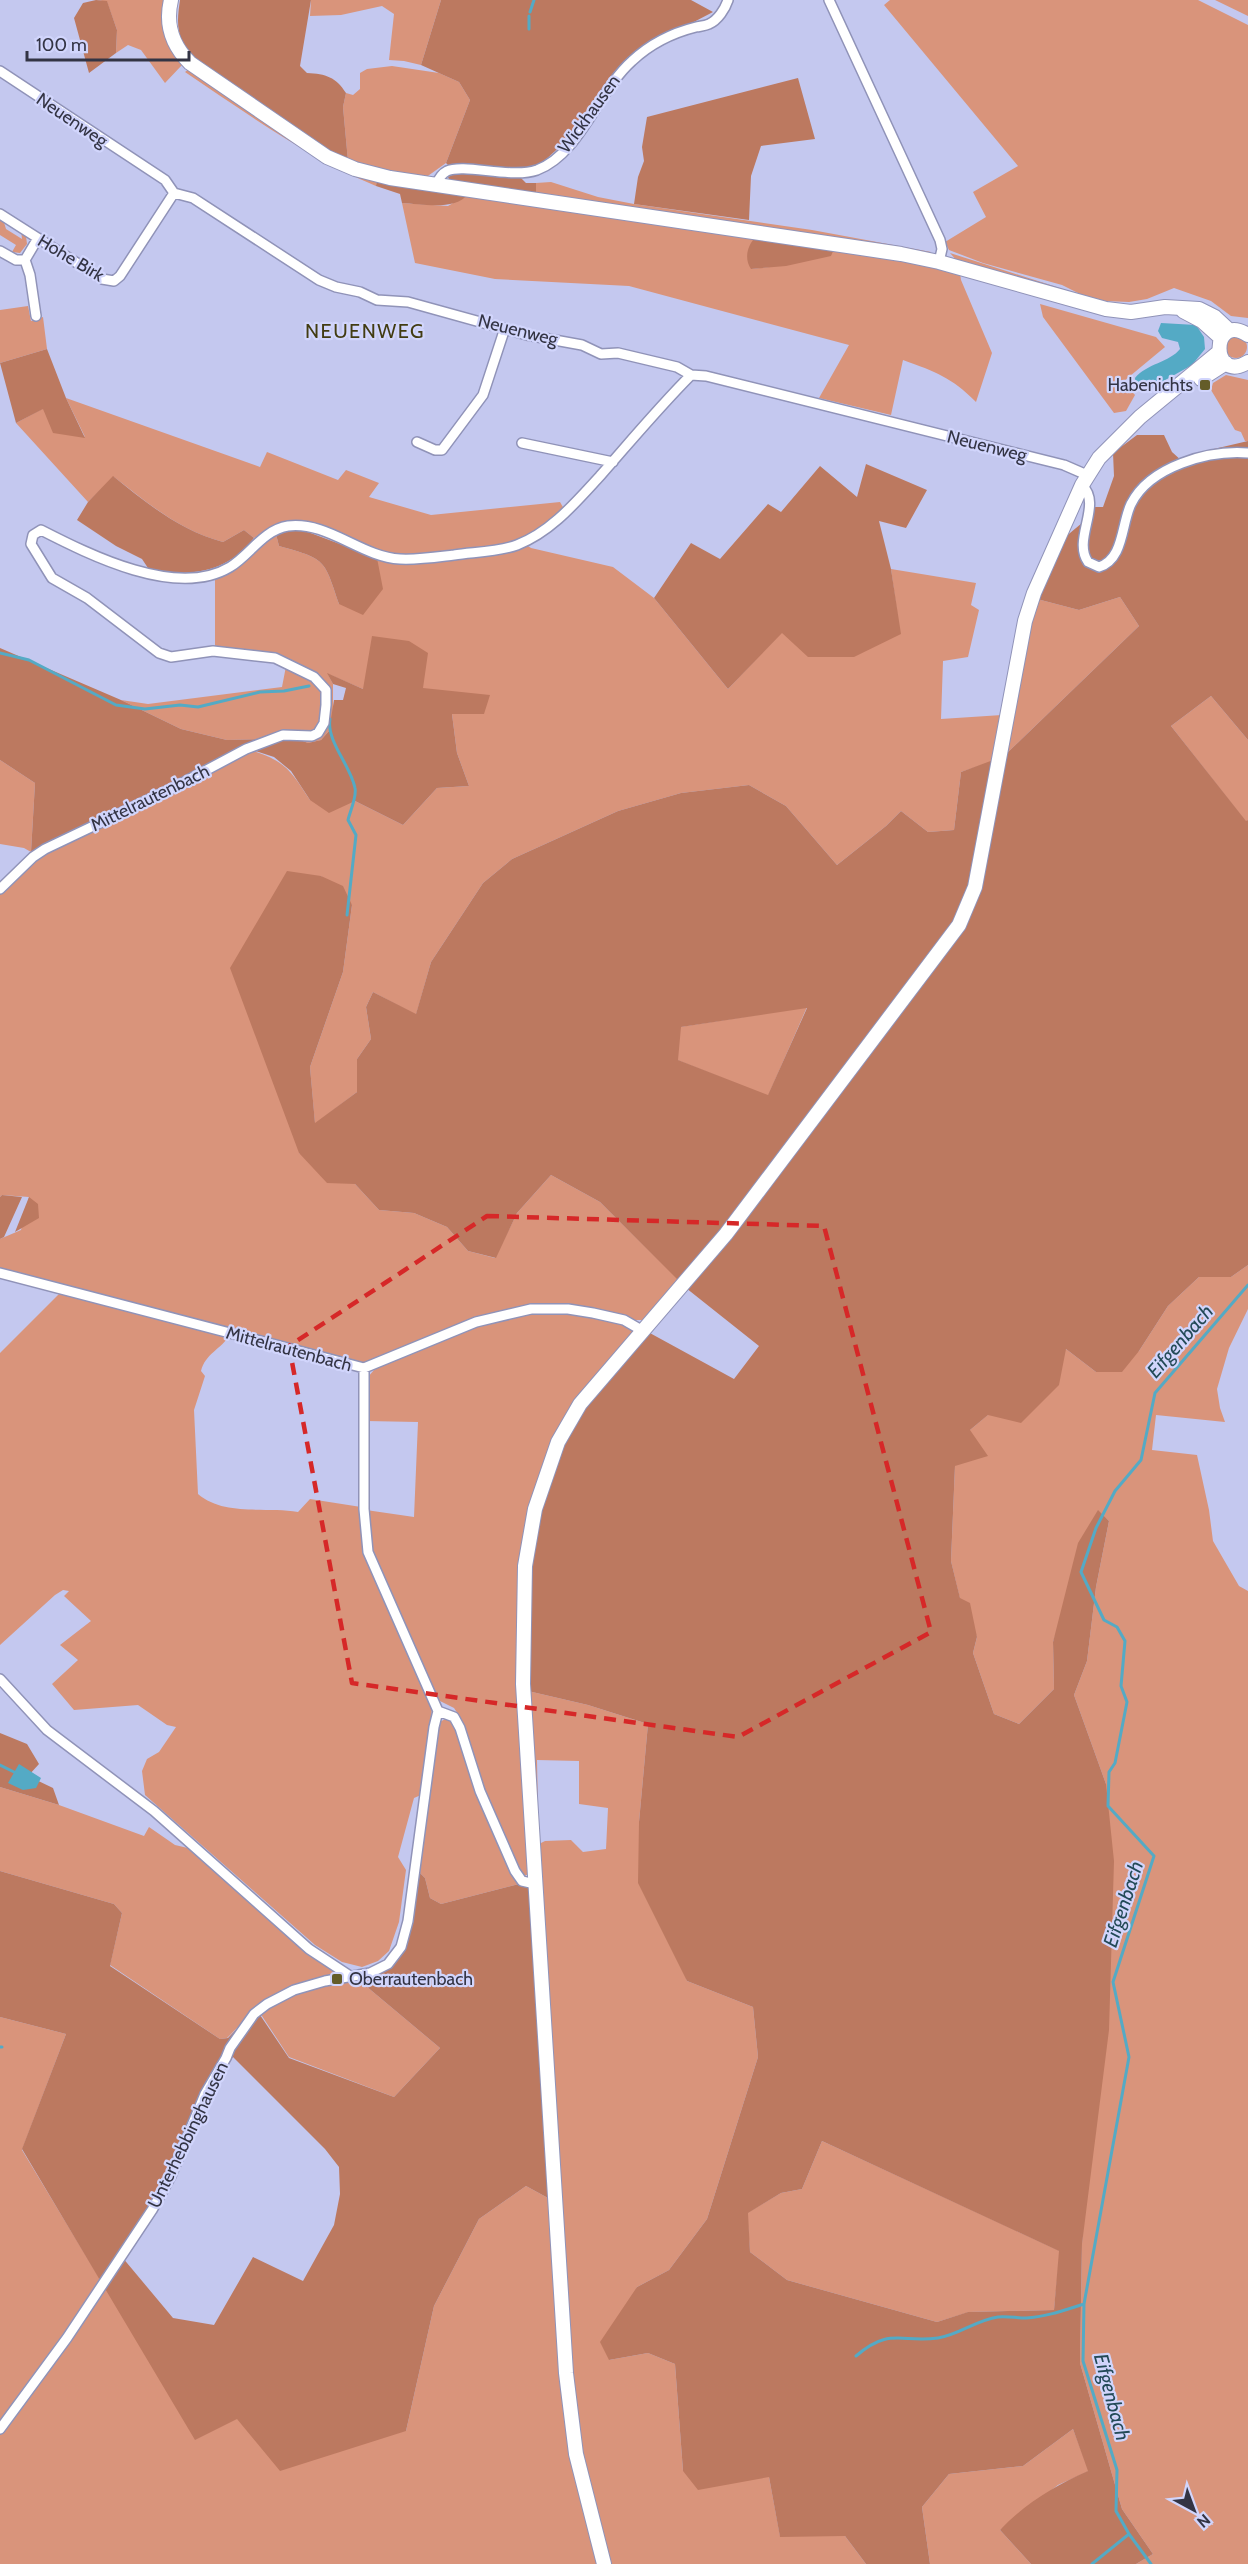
<svg xmlns="http://www.w3.org/2000/svg" width="1248" height="2564" font-family="Cabin,sans-serif">
<rect width="100%" height="100%" fill="#c4c8ef"/>
<path fill="#d9947b" d="M98 0H166L182 65 165 83 141 50 128 45 116 53 117 30 107 2Z
M311 0H441L421 65 404 61 389 60 394 14 382 6 341 15 310 16Z
M890 0H1198L1248 25V318L1231 316 1211 301 1174 288 1147 299 1129 302 1105 301 1080 294 1062 285 983 263 949 250 945 242 986 217 973 192 1018 166 884 5Z
M1215 0H1248V16Z
M392 66 439 73 459 82 470 100 446 163 425 178 348 161 343 107 346 93 353 95 360 89V73L367 69Z
M189 69 377 179 376 186C307 157 246 113 185 72Z
M551 182 598 197 634 204 812 230 931 252 926 255 536 194V183Z
M468 194 756 237 752 269 769 267 834 249 894 258 960 273 961 280 992 353 976 402C951 377 936 372 903 360L891 415 819 398 849 345 629 286 495 279 415 263 402 203 448 206Z
M0 217 3 219 6 229 22 239 21 230 26 236 27 244 20 253 12 252 16 245 0 235Z
M950 253 1066 290 1072 295 958 262Z
M1040 304 1156 337 1165 347 1124 381 1135 395 1126 411 1114 413 1043 317Z
M28 306 31 321 43 317 47 349 0 363V310Z
M1225 347a11 11 0 1 1 22 0a11 11 0 1 1-22 0Z
M1226 375 1248 380V441H1245L1241 432 1235 430 1211 390 1213 383Z
M66 398 260 467 267 452 338 480 346 470 379 483 369 497 431 515 560 502 564 509 541 529 510 544 419 556H394L332 533 277 526 254 538 244 530 223 542C179 530 149 504 114 477L88 502 16 423 44 408 85 437Z
M276 534 279 546C325 559 324 558 339 604L377 558 384 560 525 544 531 548 613 567 654 598 728 689 782 632 900 634 891 569 976 583 971 605 979 610 968 657 943 661 941 719 1002 715 994 761 961 772 954 830 928 832 901 811 886 826 837 865 786 806 749 785 681 793 618 811 512 859 483 883 431 962 416 1015 373 992 366 1007 371 1039 357 1059V1092L315 1124 310 1067 343 972 352 905 321 876 299 1153 355 1184 379 1210 414 1213 447 1227 468 1251 495 1258 517 1213 551 1175 600 1202 680 1281 642 1320H634L615 1314 530 1307 373 1362H356L0 1271V1239L21 1230 29 1197 2 1195 0 1197V892L38 857 250 750C286 761 290 770 310 800L355 801 403 825 437 788 469 786 457 753 452 714 363 689 328 674 333 684V715L329 731 321 740 308 743 295 738 227 740 181 729 121 700 148 704 282 687 287 661 215 647V580L238 568Z
M1120 597 1139 626 1004 756 1032 616 1037 599 1079 610Z
M1211 696 1248 740V820L1246 822 1171 726Z
M0 760 35 783 31 852 24 848 0 844Z
M807 1007 768 1096 677 1060 680 1027Z
M1248 1265V1309L1229 1348 1217 1389 1220 1408 1225 1422 1156 1415 1152 1450 1197 1455 1209 1510 1213 1541 1239 1586 1248 1591V2564H1136L1153 2554 1122 2509 1080 2363 1082 2244 1106 1784 1074 1695 1087 1661 1096 1587 1109 1521 1098 1511 1053 1642 1054 1689 1019 1724 994 1714 973 1653 977 1637 960 1599 951 1561 955 1466 970 1430 1066 1349 1096 1372 1139 1351 1168 1306 1199 1277H1231Z
M61 1292 230 1335C221 1349 205 1354 201 1371L205 1376 194 1410 198 1494C225 1517 267 1506 298 1512L310 1499 361 1507 362 1533 430 1700 432 1709 421 1795 414 1798 398 1857 406 1870 399 1922 389 1951 378 1961 362 1967 342 1962 315 1945 145 1795 142 1771 147 1759 159 1752 176 1727 167 1725 138 1705 74 1710 52 1684 78 1660 60 1645 91 1621 64 1596 69 1591 63 1590 55 1595 0 1645V1353Z
M549 1312C577 1313 611 1314 634 1331L553 1440 530 1505 529 1874 524 1876 497 1825 458 1714 454 1708 440 1701 430 1685 370 1552 366 1510 414 1517 418 1422 366 1421 368 1377 374 1370 385 1364 478 1324 513 1315Z
M528 1691 588 1705 648 1724 639 1822 687 1981 753 2007 758 2057 707 2219 669 2270 637 2287 609 2360 648 2353 675 2364 683 2471 769 2477 780 2536H845L866 2564H0V2435L104 2284 237 2419 406 2431 434 2306 479 2219 526 2186 548 2198 537 1845 545 1841 571 1840 583 1852 606 1849 608 1808 579 1804V1761L537 1760 538 1812 535 1815Z
M447 1718 457 1729 491 1828 514 1879 519 1884 441 1904 430 1898 425 1878 418 1871 438 1723Z
M0 1787 59 1805 144 1836 149 1827 175 1845 192 1849 337 1972 336 1975 256 2009 227 2038 220 2039 110 1965 122 1913 114 1904 0 1871Z
M346 1981H360L440 2048 394 2097 289 2057 260 2013 297 1992Z
M0 2017 66 2034 22 2150 100 2279 84 2307 0 2425Z
M822 2141 1060 2251 1054 2310 969 2312 937 2322 787 2280 750 2252 747 2213 781 2193 802 2189Z
M1073 2429 1089 2471 1058 2485 1000 2530 1031 2564H930L922 2507 949 2474 1023 2466Z"/>
<path fill="#bc7960" fill-rule="evenodd" d="M96 0 107 1 117 30 116 53 89 73 74 18 83 3Z
M180 0H311L300 66 307 73C326 74 336 77 346 93L343 107 348 161C315 145 195 71 182 41 176 27 178 14 180 0Z
M441 0H691L713 12 640 50 602 88 566 141 542 163 524 169 448 165 446 163 470 100 459 82 421 65Z
M798 78 815 139 761 146 751 176 749 220 634 204 638 177 644 161 642 147 647 117Z
M456 173 520 177 526 183H536V194L451 183 448 177Z
M377 179 468 194C456 211 422 204 402 203L400 194 376 186Z
M756 237 834 249 831 256 786 266 751 269C744 259 747 245 756 237Z
M47 349 66 398 85 438 53 433 43 409 16 423 0 363Z
M1137 435H1164L1172 452 1182 461 1201 452 1248 441V740L1211 696 1171 726 1246 821 1248 820V1265L1231 1277H1199L1168 1306 1139 1351 1122 1372H1096L1066 1349 1059 1385 1021 1423 988 1415 970 1430 988 1456 955 1466 951 1561 960 1598 970 1603 977 1637 973 1653 994 1714 1019 1724 1054 1689 1053 1642 1078 1543 1098 1510 1109 1521 1096 1587 1087 1661 1074 1695 1106 1784 1114 1861 1109 2030 1082 2244 1080 2363 1122 2509 1153 2554 1136 2564H1031L1000 2530C1026 2503 1054 2486 1088 2471L1073 2429 1023 2466 949 2474 922 2507 930 2564H866L845 2536 780 2537 769 2477 698 2490 683 2471 675 2364 648 2353 609 2360 600 2342 637 2287 669 2270 707 2219 758 2057 753 2007 687 1981 638 1883 639 1822 648 1724 588 1705 528 1691 529 1561 541 1506 562 1442 589 1400 648 1332 734 1379 759 1346 686 1288 600 1202 551 1175 517 1213 496 1258 468 1251 447 1227 414 1213 379 1210 355 1184 327 1183 299 1153 230 968 287 871 321 876 343 886 352 905 343 972 310 1067 315 1123 357 1092V1059L371 1039 366 1007 373 992 416 1014 431 962 483 883 512 859 618 811 681 793 749 785 786 806 837 865 886 826 901 811 928 832 954 830 961 772 1004 756 1139 626 1120 597 1079 610 1037 599 1064 538 1082 523 1093 507H1103L1114 476 1113 453ZM807 1008 768 1095 678 1060 681 1027ZM822 2141 1059 2251 1054 2310 968 2312 937 2322 787 2280 750 2252 748 2213 781 2193 802 2189Z
M866 464 927 490 906 528 879 521 891 569 901 634 854 657H808L782 633 728 689 654 598 691 543 720 559 768 504 781 512 820 466 857 497Z
M113 476C148 504 179 530 223 542L244 530 254 538C228 573 191 576 150 571L142 559 116 546 77 520 88 502Z
M300 529 377 558 383 589 363 615 339 604C324 558 325 559 279 546L276 534Z
M372 636 409 641 428 653 423 688 490 695 484 714H452L457 753 469 786 437 788 403 825 355 801 329 813 310 800 291 771 274 757 243 747 97 822 31 852 35 783 0 760V648L121 700 181 729 227 740 295 738 308 743 321 740 329 731 334 700H343L346 688 333 684 327 673 363 689Z
M2 1195 22 1197 4 1237 0 1239V1197Z
M29 1197 38 1204 39 1218 15 1232Z
M0 1733 27 1744 39 1764 28 1776 53 1788 59 1805 0 1787Z
M0 1871 114 1904 122 1913 110 1966 220 2039 228 2038 256 2009 289 2058 394 2097 440 2048 360 1981C413 1961 413 1921 418 1871L425 1878 430 1898 441 1904 519 1884 529 1887 548 2198 526 2186 479 2219 434 2306 406 2431 280 2471 237 2419 195 2440 22 2149 66 2034 0 2017ZM233 2057 325 2149 339 2167 340 2194 334 2225 303 2281 253 2257 214 2325 173 2318 122 2257 175 2175 207 2096Z"/>
<path fill="#54aac5" d="M1161 323 1196 325 1204 337 1205 349 1192 365 1144 392 1136 386 1135 378C1146 364 1170 362 1180 349L1178 342 1162 338 1158 331Z
M19 1764 41 1778 36 1788 23 1790 8 1783Z"/>
<g fill="none" stroke-linecap="round" stroke-linejoin="round">
<path stroke="#54aac5" stroke-width="3" d="M530 12 534 0
M529 29V16
M0 653 29 660 116 705 145 709 180 705 198 707 260 692 284 691 309 686
M330 719C326 741 351 766 355 788 357 797 350 811 348 820L356 835 347 915
M0 1765 14 1772
M0 2047H2
M856 2356C890 2327 900 2343 938 2338 959 2335 976 2320 998 2317 1007 2316 1017 2318 1026 2318 1046 2317 1065 2310 1084 2304
M1092 2564 1129 2534
M1151 2564 1129 2534 1116 2511 1117 2470 1083 2361 1084 2304 1129 2057 1113 1982 1154 1856 1108 1806 1109 1772 1115 1763 1127 1702 1121 1686 1125 1641 1117 1627 1104 1620 1081 1572 1096 1528 1115 1491 1141 1460 1155 1393 1248 1285"/>
<g stroke="#9093b8" stroke-width="12">
<path id="street" d="M829 0 940 240 942 249 939 262
M0 71 165 180 174 193 193 198 319 280 336 287 360 292 377 300 408 302 527 335 582 345 601 354 618 353 677 367 691 375 706 376 1064 465 1087 475
M436 185C438 180 441 174 447 171 464 163 511 179 537 170 580 154 598 91 632 61 649 45 672 33 696 27 700 26 705 26 709 24 718 20 725 9 728 0
M0 214 102 279 114 281 120 276 174 193
M0 251 16 260H25L38 238
M25 260 30 275 36 316
M417 442 435 450H442L483 395 505 328
M522 443 613 462
M1082 485C1103 505 1072 539 1088 562L1099 567C1124 559 1121 525 1131 504 1150 466 1209 450 1248 453
M0 889 33 857 45 849 171 789 246 749 283 735 312 736 318 733 324 723 326 705V690L314 677 275 658 213 651 171 657 159 653 87 598 52 578 31 544 33 535 41 530C90 555 177 599 230 567 250 555 263 530 288 526 328 521 361 557 400 559 418 560 437 557 454 555 475 552 498 552 517 545 551 532 576 502 600 476 630 442 659 407 691 375
M0 1273 364 1368 476 1322 531 1309H568L593 1313 624 1320 643 1331
M364 1368V1509L368 1552 438 1711
M0 1679 47 1730 154 1811 309 1949 350 1976
M438 1711 454 1717 460 1728 480 1791 515 1871 522 1881 535 1884
M0 2429 67 2338 152 2210 171 2176 205 2094 226 2058 230 2048 254 2014 267 2004 294 1990 325 1981 370 1973 388 1964 401 1947 408 1921 434 1727 438 1711"/>
</g>
<g stroke="#9093b8" stroke-width="16">
<path id="secondary" d="M171 0C165 25 172 45 190 63L327 157 355 169 390 178 901 254 939 262 1106 309 1131 312 1165 307 1199 309 1215 317 1230 331
M1183 311 1202 321 1221 338
M1248 335C1210 311 1210 385 1248 362
M1201 379 1226 363
M604 2564 576 2454 566 2373 523 1684 525 1566 535 1509 558 1442 580 1404 726 1234 959 925 975 887 1025 621 1034 593 1082 485 1099 458 1140 417 1219 352"/>
</g>
<use href="#street" stroke="#fff" stroke-width="9"/>
<use href="#secondary" stroke="#fff" stroke-width="14"/>
</g>
<path fill="none" stroke="#d62828" stroke-width="4.5" stroke-dasharray="12 8" stroke-linejoin="round" d="M487 1216 824 1226 931 1632 738 1737 352 1683 289 1346Z"/>
<g fill="#645c29" stroke="#d1d5fc" stroke-width="2">
<rect x="1199" y="379" width="12" height="12" rx="3"/>
<rect x="331" y="1973" width="12" height="12" rx="3"/>
</g>
<g text-anchor="middle" stroke-width="4.5" stroke-linejoin="round" paint-order="stroke">
<g font-size="18" fill="#333444" stroke="#d1d5fc">
<text transform="translate(589 114) rotate(-54)" y="6">Wickhausen</text>
<text transform="translate(72 120) rotate(34)" y="6">Neuenweg</text>
<text transform="translate(71 258) rotate(31)" y="6">Hohe Birk</text>
<text transform="translate(518 330) rotate(14)" y="6">Neuenweg</text>
<text transform="translate(987 446) rotate(14)" y="6">Neuenweg</text>
<text transform="translate(150 798) rotate(-26)" y="6">Mittelrautenbach</text>
<text transform="translate(289 1349) rotate(15)" y="6">Mittelrautenbach</text>
<text transform="translate(188 2135) rotate(-64)" y="6">Unterhebbinghausen</text>
</g>
<g font-size="18" fill="#333444" stroke="#d1d5fc" text-anchor="end">
<text x="1193" y="391">Habenichts</text>
<text x="349" y="1985" text-anchor="start">Oberrautenbach</text>
</g>
<g font-size="20" letter-spacing="1.5" fill="#423c12" stroke="#d1d5fc">
<text x="365" y="338">NEUENWEG</text>
</g>
<g font-size="20" font-style="italic" fill="#234a57" stroke="#d1d5fc">
<text transform="translate(1180 1341) rotate(-49)" y="7">Eifgenbach</text>
<text transform="translate(1123 1904) rotate(-72)" y="7">Eifgenbach</text>
<text transform="translate(1112 2397) rotate(75)" y="7">Eifgenbach</text>
</g>
</g>
<g transform="translate(1194 2510) rotate(139)" stroke="#d1d5fc" stroke-width="4.5" paint-order="stroke">
<path d="M0-4.5L10 22L0 15L-10 22Z" fill="#333444"/>
<text y="-9" font-size="16" font-weight="bold" text-anchor="middle" fill="#333444">N</text>
</g>
<path d="M27 51v9h162v-9" fill="none" stroke="#333444" stroke-width="3"/>
<text x="36" y="51" font-size="18" fill="#333444" stroke="#d1d5fc" stroke-width="4.5" paint-order="stroke">100 m</text>
</svg>
